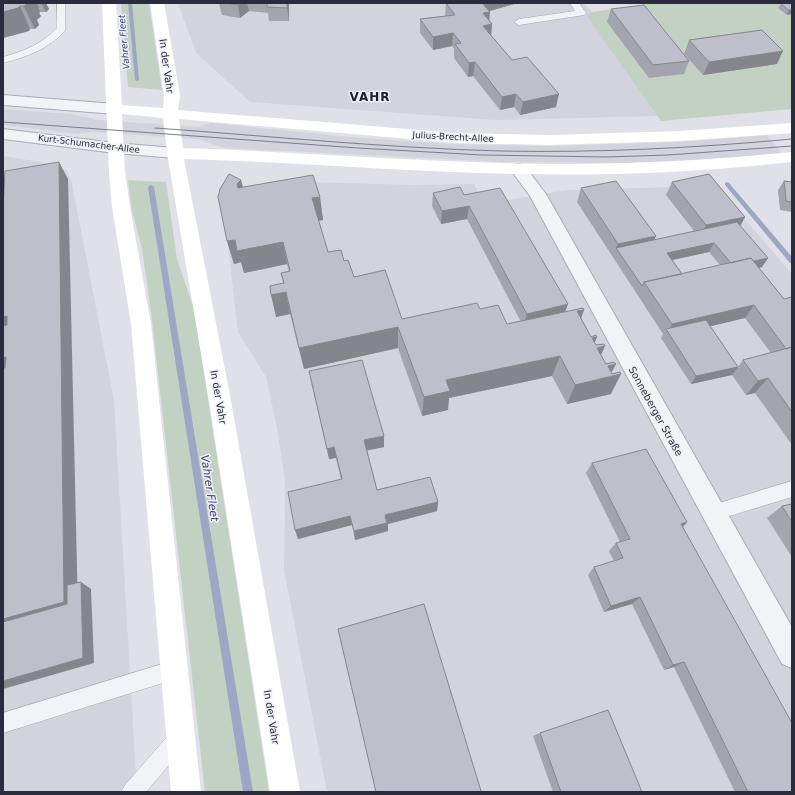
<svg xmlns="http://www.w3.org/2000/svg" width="795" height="795" font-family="'DejaVu Sans',sans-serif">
<rect width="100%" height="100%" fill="#e0e1e8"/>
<path fill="#d2d3dc" d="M178 3H584L592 12 586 15 658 116 495 120 250 102 196 53Z
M3 109 71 114 98 120 199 127 211 123 350 137 451 144 551 146 678 142 767 135 782 153 700 160 622 163 504 162 224 148 197 139 92 132 77 134 3 125Z
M3 156 53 164 67 171 72 184 114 400 137 792H3Z
M273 181 413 185 474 184 485 204 567 190 716 186 792 274V792H327L284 570 285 481 277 428 266 377 238 332 225 220 235 197Z"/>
<path fill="#c2d1c2" d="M121 3H149L162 90 128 87Z
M653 3H792V109L661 121 586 15 592 12Z
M128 180 166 182 177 259 194 309 269 792H205L152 320 142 248 132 211Z"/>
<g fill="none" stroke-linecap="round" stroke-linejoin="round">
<path fill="#9ea6c5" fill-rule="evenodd" d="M128 3H132L139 80 137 81 135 80Z
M727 182 729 183 792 257V263H790L725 185V183Z
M151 185 154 187 253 792H243L148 187Z"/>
<g stroke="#a9abb5" stroke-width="1">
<path id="service" d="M57 3H65V31C48 49 27 57 3 63V57C24 51 42 44 57 28Z
M570 3H579L586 13 584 15 519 25 514 22 519 19 575 11Z
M792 481V497L713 521 707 519 705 513 707 507 713 505Z
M175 660 182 663 185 670 182 677 3 733V713Z
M180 727 187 730 190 737 187 744 146 792H121L125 785 173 730Z"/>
</g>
<g stroke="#a9abb5" stroke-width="2">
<path id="minor" d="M518 164 524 165 546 194 792 627V668L782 664 530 196 510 169 512 165Z"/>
</g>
<g stroke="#a9abb5" stroke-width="2">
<path id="tertiary" d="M3 95 115 104 120 106 123 109 120 112 115 114 3 105Z
M3 129 115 143 175 148 181 149 183 153 181 157 175 158 115 153 3 139Z"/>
</g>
<use href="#service" fill="#f2f3f6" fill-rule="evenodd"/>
<use href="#minor" fill="#f2f3f6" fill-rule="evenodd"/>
<use href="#tertiary" fill="#f2f3f6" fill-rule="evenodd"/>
<path fill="#fff" fill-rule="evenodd" d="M102 3H116L122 105 163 108 164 95 150 3H164L180 95 178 110 456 133 550 135 680 131 792 123V133L680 141 550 145 456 143 179 119 183 148C306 152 430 163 553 164 633 164 713 160 792 152V162C702 172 611 176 520 174 408 172 296 162 184 159L230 395 300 792H270L208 395 167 153 163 118 122 114 125 172 130 207 151 324 201 792H171L131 324 112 207 109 172Z"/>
<path stroke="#7b7d90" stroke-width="1" d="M3 122 358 148 482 155 606 157 668 155 792 146
M155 128C270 136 385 148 501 151 598 153 695 148 792 139"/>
</g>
<path fill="#a3a4ae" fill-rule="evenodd" d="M3 3H46L49 9 46 12H40L39 13 41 16 37 20 39 25 35 29H30L29 31 3 38Z
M219 3H289V21H269L268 13 249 11 240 18 222 15Z
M446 3H514V4L489 11V20L492 24 491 36 512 60 556 107 520 115 514 107 500 110 473 76 468 77 454 58V49L452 46 433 50 420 33V19L445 16Z
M792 3V14L787 15 778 8 781 4Z
M611 9 689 61 684 74 649 78 607 22Z
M689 40 777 64 703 75 684 54Z
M241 180 243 187 320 197 323 220 318 221 328 252 344 261 354 277 402 319 480 309 507 324 521 322 467 219 441 224 432 206 433 193 464 195 568 304 565 312 584 310 581 319 591 337H597L594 343 611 373V394L567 404 552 376 449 398 448 410 422 416 398 348 304 369 290 314 276 317 283 283 281 273 289 272 287 264 244 273 241 262 234 264 227 241Z
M784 181 792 182V212L780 210 778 190Z
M672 182 745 217 740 226 768 258 762 267 759 268 784 299 792 297V445L755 393 746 395 732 375 691 384 661 338 663 334 577 202 581 188 654 240 694 231 666 195ZM709 252 720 265 682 274 672 260ZM745 318 771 353 743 360 738 367 710 326Z
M309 371 384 436V447L367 450 377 490 438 502 437 511 388 524V531L355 540 352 525 298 539 341 479 336 458 329 459Z
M592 463 687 522 683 527 792 792H735L674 667 664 670 632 604 604 612 588 575 594 567 614 561 609 551 616 543 620 542 586 473Z
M792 504V557L767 518 782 506Z
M540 733 642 792H553L533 736Z"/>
<path fill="#85868d" d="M22 3H37L40 12 39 13 41 16 37 20 39 25 35 29Z
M41 3H46L49 9 46 12Z
M240 3H247L249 11 240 18 238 5Z
M287 3H289V21L287 8Z
M480 3H514V4L479 14Z
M20 6 30 29 29 31 3 38V12Z
M789 10H792V14L787 15Z
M490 12 489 25 492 24 491 37 483 27V13Z
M453 33 452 46 433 50V37Z
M783 51 777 64 703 75 709 62Z
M475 62 473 76 468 77 469 63Z
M516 94 514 107 500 110 502 97Z
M559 94 556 107 520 115 523 102Z
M59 162 68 179 78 611 3 632V619Z
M241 180 247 203 244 211 237 184Z
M320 197 323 220 315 221 312 198Z
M469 206 467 219 441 224 442 211Z
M745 217 738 230 699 238 706 225Z
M656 236 650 249 616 248 618 244Z
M235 240 283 242 287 264 244 273 241 262 234 264 227 241Z
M714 243 709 252 663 262 667 253Z
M768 258 762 267 728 275 733 266Z
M286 292 290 314 276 317 271 295Z
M568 304 563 317 523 326 527 314Z
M754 305 745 318 670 336 668 332 672 324Z
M584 310 576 331 577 311Z
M7 316 20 331 3 326V317Z
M398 327V348L304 369 299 348Z
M597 337 588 358 592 338Z
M605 346 596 366 597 348Z
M560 356 552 376 449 398 448 410 422 416 424 397 446 380Z
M6 357 19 372 3 376V358Z
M616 364 609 377 621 374 611 394 567 404 575 385 608 366Z
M738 367 732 375 691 384 696 376Z
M768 378 755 393 746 395 758 381Z
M384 436V447L365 451 364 440Z
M334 447 336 458 329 459 327 449Z
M438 502 437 511 388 524V531L355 540 354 531 385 515Z
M350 516 352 525 298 539 295 530Z
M687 522 679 531 681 524Z
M81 582 91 589 94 663 3 689V681L83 658Z
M640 597 632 604 604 612 611 606Z
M684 662 674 667 664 670 673 665Z"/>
<path fill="#bebfca" stroke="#85868d" d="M3 3H28L24 6H20L18 8 3 12Z
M226 3H240L238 5Z
M267 3H287V8L267 7Z
M446 3H482L490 12 483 13 492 24 483 26 512 60 527 57 559 94 523 102 516 94 502 97 475 62 469 63 455 44 461 43 453 33 433 37 420 19 455 15Z
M784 3H792V10H789L781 4Z
M644 5 689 61 653 65 611 9Z
M762 30 783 51 709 62 689 40Z
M59 162 64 602 3 619V368H5L6 357 3 358V326L7 325V316L3 317V209L5 171Z
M229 174 241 180 237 184 238 188 313 175 320 197 312 198 328 252 341 250 344 261 348 260 354 277 385 270 402 319 477 303 480 309 498 305 507 324 583 308 584 310 577 311 591 337 596 335 597 337 592 338 596 345 604 344 605 346 597 348 606 364 614 362 616 364 608 366 612 374 620 372 621 374 575 385 560 356 446 380 450 391 424 397 398 327 299 348 286 292 271 295 270 286 284 283 281 273 290 271 283 242 237 251 235 240 227 241 218 197 220 189Z
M709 174 745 217 706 225 672 182Z
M616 181 656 236 618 244 581 188Z
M784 181 792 182V202L786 201Z
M460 187 464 195 500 188 568 304 527 314 469 206 442 211 433 193Z
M737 222 768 258 754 261 751 258 731 263 714 243 667 253 682 274 644 282 642 286 616 248Z
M751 258 784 299 792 297V347L786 349 754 305 672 324 644 282Z
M706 320 738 367 696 376 666 329Z
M792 347V412L768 378 758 381 743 360Z
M362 360 384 436 364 440 377 490 430 477 438 502 385 515 387 523 354 531 350 516 295 530 288 492 342 479 334 447 327 449 309 371Z
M646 449 687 522 681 524 792 723V792H748L684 662 673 665 640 597 611 606 594 567 623 558 616 543 630 539 592 463Z
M792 504V522L782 506Z
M81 582 83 658 3 681V622L67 604V585Z
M424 604 481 791 478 792H376L338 629Z
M608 710 642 792H561L540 733Z"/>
<g text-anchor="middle" stroke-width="3" stroke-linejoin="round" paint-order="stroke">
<g font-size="9" font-style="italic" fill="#38416e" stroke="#eff0f5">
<text transform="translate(124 42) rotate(-95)" y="3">Vahrer Fleet</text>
</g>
<g font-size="9" fill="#2a2c3e" stroke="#eff0f5">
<text transform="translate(453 137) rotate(3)" y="3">Julius-Brecht-Allee</text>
<text transform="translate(89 144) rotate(7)" y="3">Kurt-Schumacher-Allee</text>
</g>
<g font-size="10" fill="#2a2c3e" stroke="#eff0f5">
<text transform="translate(167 66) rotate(82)" y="4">In der Vahr</text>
<text transform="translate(219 397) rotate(80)" y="4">In der Vahr</text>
<text transform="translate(656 411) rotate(61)" y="4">Sonneberger Straße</text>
<text transform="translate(272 717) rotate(81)" y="4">In der Vahr</text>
</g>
<g font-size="11" font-style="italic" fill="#38416e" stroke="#eff0f5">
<text transform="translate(210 488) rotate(81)" y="4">Vahrer Fleet</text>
</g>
<g font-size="12" font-weight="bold" letter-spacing="1" fill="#1c1d2f" stroke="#eff0f5">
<text x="370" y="101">VAHR</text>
</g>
</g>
<rect width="795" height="795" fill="none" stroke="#2a2c3e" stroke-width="8"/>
</svg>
